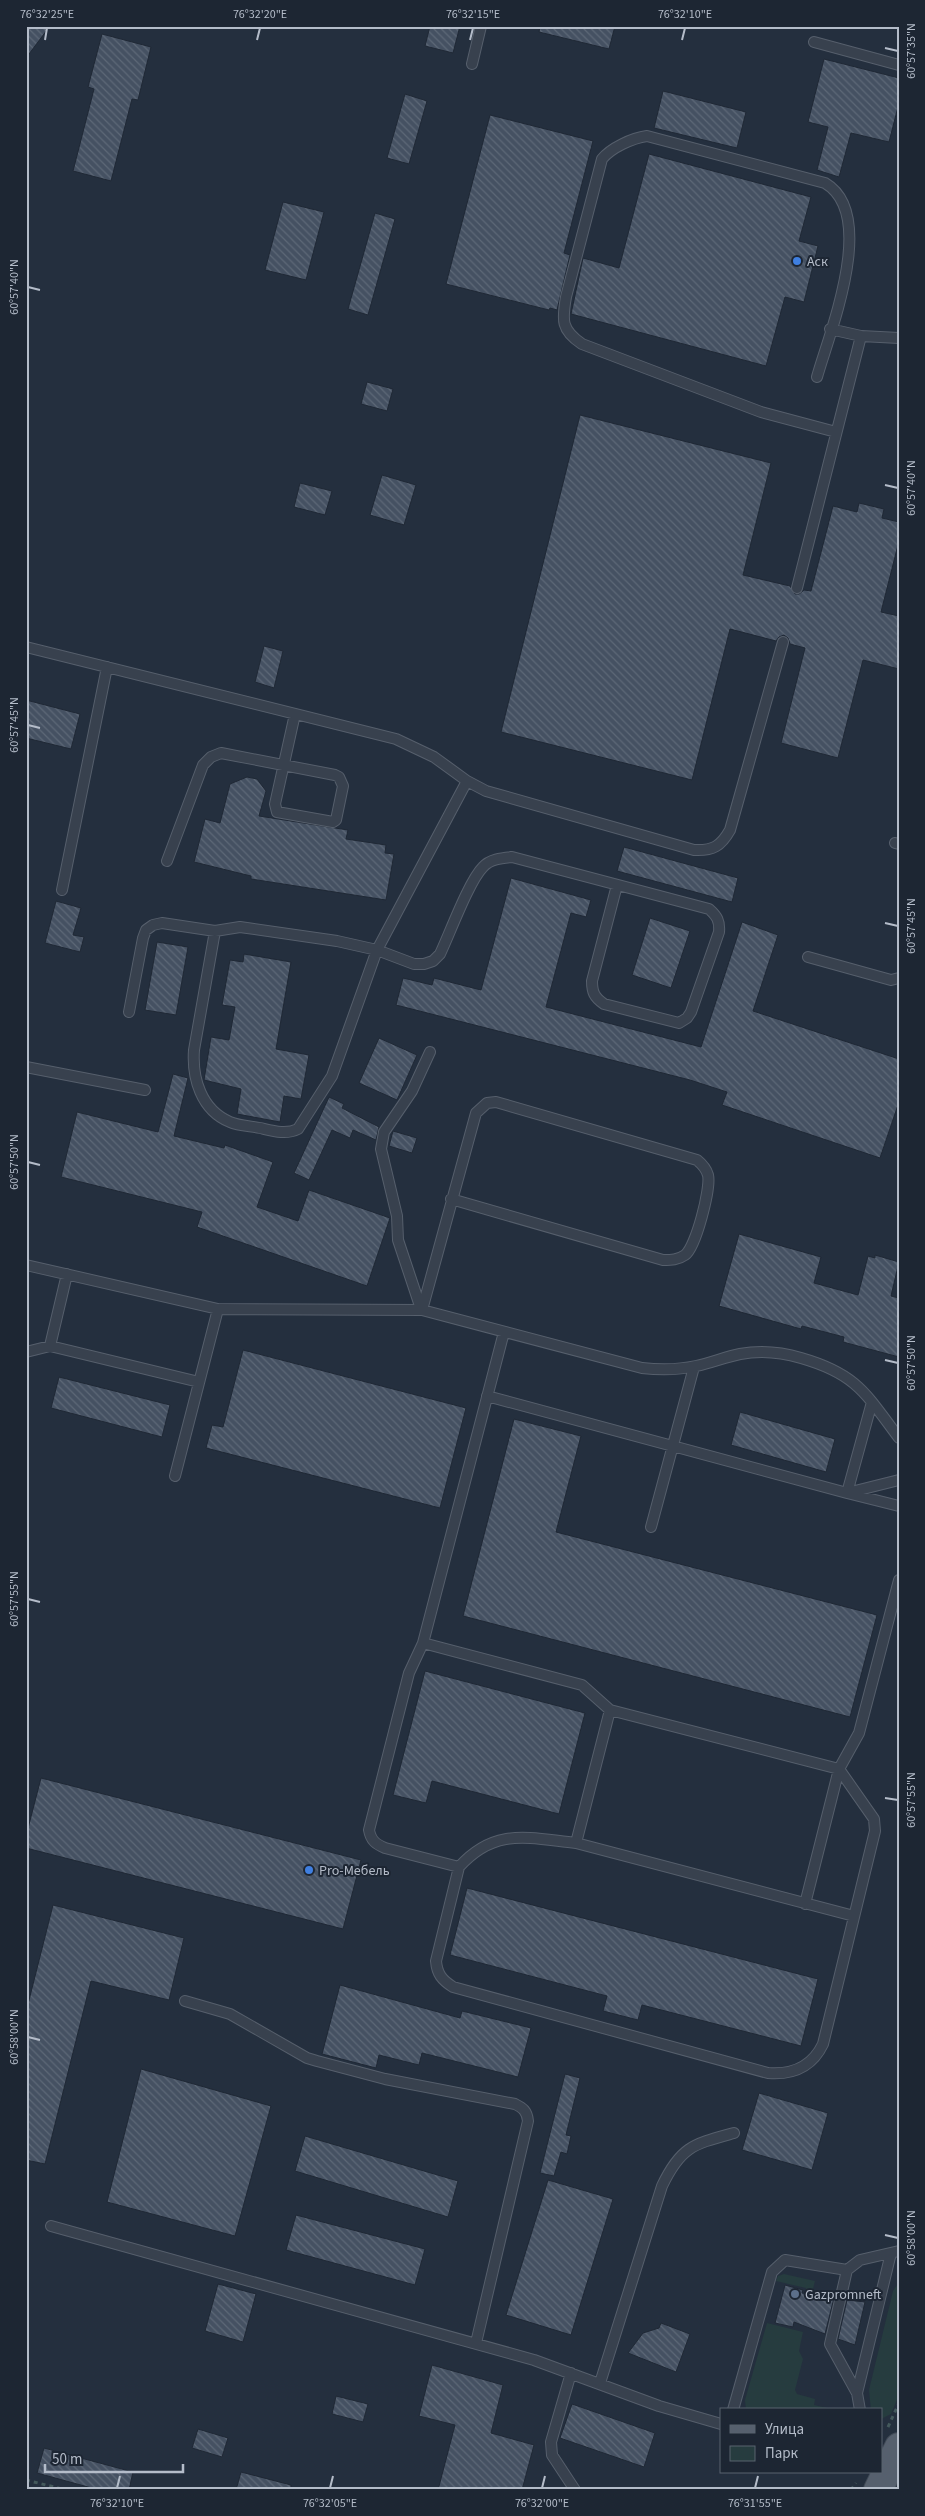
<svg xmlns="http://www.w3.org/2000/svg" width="925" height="2516" font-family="'Source Sans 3',sans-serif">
<defs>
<pattern id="building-back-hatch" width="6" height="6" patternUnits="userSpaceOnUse" patternTransform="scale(1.25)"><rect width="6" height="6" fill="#455162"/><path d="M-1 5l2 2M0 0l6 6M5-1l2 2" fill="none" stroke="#5d6877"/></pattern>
</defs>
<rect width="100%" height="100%" fill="#242f3e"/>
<path fill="#263c3f" d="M784 2274 815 2281 812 2293 806 2292V2288L776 2281 778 2276Z
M899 2282V2395L891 2414 881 2419V2410H871L869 2390 893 2291Z
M767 2323 803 2332 799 2351 803 2359 795 2390 797 2394 815 2399 814 2405 836 2410H746L745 2400Z"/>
<path fill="url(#building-back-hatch)" stroke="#1f2835" d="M26 26H50L26 58Z
M430 26H460L453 53 425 46Z
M540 26H615L609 49 539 32Z
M102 34 151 47 138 100 132 99 111 181 73 171 94 89 88 87Z
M824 59 899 78V103L889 142 851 133 839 177 817 170 828 127 808 122Z
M663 91 746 112 737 148 654 128Z
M405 94 427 101 409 164 387 158Z
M490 115 593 141 564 253 570 255 557 310 550 308 549 310 446 284Z
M649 154 811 197 799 241 818 246 804 302 785 297 766 366 571 314 583 258 619 268Z
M283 202 324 212 306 280 265 270Z
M375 213 395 219 368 315 348 309Z
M367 382 393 389 387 411 361 404Z
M580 415 771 463 743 575 790 586 795 594H799L804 590 811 591 833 506 857 512 859 503 884 509 882 518 899 522V541L881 612 899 616V669L863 660 838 758 781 743 805 648 790 644 788 638 784 635 779 637 776 641 730 629 692 780 501 732Z
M382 475 416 485 404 525 370 515Z
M300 483 332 491 325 515 294 507Z
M264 646 283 651 274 688 255 682Z
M26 700 80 714 71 749 26 738Z
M247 777 257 779 266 791 259 816 348 830 346 839 386 845 385 853 394 854 386 900 251 879V876L194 862 205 819 220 823 230 784Z
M624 847 738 878 732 902 617 871Z
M511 878 591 900 586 917 571 913 546 1007 701 1047 742 922 778 935 753 1011 899 1059V1102L880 1158 722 1105 727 1092 690 1080 396 1005 403 978 432 985 434 978 481 990Z
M56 901 81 908 73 935 84 937 80 952 45 943Z
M650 918 690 931 671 988 632 975Z
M157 942 188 947 176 1015 145 1010Z
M244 954 291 962 276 1049 309 1055 301 1099 284 1096 280 1122 237 1114 241 1089 204 1080 211 1037 229 1040 235 1007 222 1005 230 960 243 962Z
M379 1038 417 1055 397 1100 359 1083Z
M173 1074 188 1078 174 1136 224 1148 225 1145 273 1162 257 1207 298 1221 309 1190 390 1218 367 1286 197 1227 202 1212 61 1177 77 1112 158 1132Z
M329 1097 344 1104 342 1108 379 1127 376 1140 353 1130 350 1138 332 1130 309 1180 294 1173Z
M393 1131 417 1138 412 1153 389 1146Z
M739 1234 821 1257 814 1283 858 1295 868 1256 875 1258V1255L899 1262 891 1296 899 1298V1357L843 1342 844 1337 802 1326 801 1329 719 1306Z
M243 1350 466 1408 440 1508 206 1448 212 1425 223 1427Z
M59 1377 170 1405 162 1437 51 1408Z
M740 1412 835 1439 826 1472 731 1445Z
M514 1419 581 1436 556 1532 877 1615 850 1717 463 1616Z
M425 1671 585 1713 559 1814 432 1781 426 1803 393 1795Z
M41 1778 361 1860 343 1929 26 1848V1836Z
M467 1888 818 1979 801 2046 642 2005 638 2020 603 2011 607 1996 450 1955Z
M53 1905 184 1938 169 2000 91 1981 45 2164 26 2160V2012Z
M340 1985 460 2018 462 2011 531 2028 518 2077 422 2053 419 2065 379 2055 376 2068 322 2054Z
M141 2069 271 2106 235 2236 107 2202Z
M565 2074 580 2078 566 2135 571 2136 567 2154 561 2152 554 2176 540 2173Z
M759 2093 828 2113 812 2170 742 2150Z
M305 2136 458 2181 448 2217 295 2171Z
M548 2180 613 2199 571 2335 506 2315Z
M296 2215 425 2249 415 2285 286 2250Z
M218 2284 256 2294 243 2342 205 2331Z
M785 2285 803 2290 802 2293 834 2298 825 2334 794 2322 793 2327 775 2323Z
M847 2300 865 2302 855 2345 838 2339Z
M661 2323 690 2334 676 2372 628 2353 643 2333 659 2328Z
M432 2365 503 2385 491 2433 534 2445 522 2490H438L455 2425 419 2416Z
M336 2396 368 2404 363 2422 332 2414Z
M572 2404 655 2433 644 2467 560 2438Z
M198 2429 228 2438 222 2457 192 2448Z
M44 2448 133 2472 129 2490H99L37 2473Z
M241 2472 291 2485V2490H236Z"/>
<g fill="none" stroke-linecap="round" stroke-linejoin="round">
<g stroke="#565f6c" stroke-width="12">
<path id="lane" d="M814 42 899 65
M472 64 481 26
M830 329 861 336
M817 377C830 331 878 214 825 183L647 136C632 138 611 148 602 159L566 297C562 320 561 330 582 344L761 412 836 432
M797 588 861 336 899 338
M26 647 396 739 434 757 467 781 486 791 694 850C713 851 721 846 730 830L783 642
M895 843 899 844
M167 861 203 765 211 757 221 753 335 775 339 777 343 786 336 820 333 822 277 812 275 804 295 714
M62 890 107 667
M215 931 194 1050C192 1078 201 1110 230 1122 239 1126 251 1126 260 1128 273 1131 286 1135 298 1129L332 1076 377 950 467 781
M808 957 891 980 899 978
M129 1012 143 938 146 930 153 925 162 923 215 931 240 927 337 941 377 950 414 964H424L433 961 440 954C450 933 469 881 483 867 490 859 502 858 512 857L709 909C717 916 720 921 719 932L691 1012 687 1018 679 1023 604 1004C594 997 592 992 592 981L617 885
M26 1067 145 1090
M26 1265 218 1309
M421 1309 398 1240 397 1216 381 1149 384 1132 412 1091 430 1052
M422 1310 476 1113 487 1103 496 1102 697 1160C702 1164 706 1168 708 1175 711 1188 696 1247 685 1255 678 1260 671 1260 663 1260L451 1199
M50 1346 67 1274
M26 1352 50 1346 199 1382
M487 1396 847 1493 899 1480
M872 1402 847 1493 899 1506
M175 1476 218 1309 422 1310 642 1368C660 1370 678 1370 696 1366 711 1363 725 1357 740 1354 761 1350 781 1352 801 1358 857 1374 866 1394 899 1438
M651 1527 694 1367
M423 1643 409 1673 369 1830C371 1841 376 1844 385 1848L459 1867C495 1827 528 1838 576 1843
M610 1710 576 1843 854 1916
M459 1867 436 1961C437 1974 442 1980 453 1987L768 2073C793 2075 812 2067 823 2044L875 1831 874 1819 839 1769 610 1710 582 1685 423 1643 504 1332
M805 1904 839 1769 859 1733 899 1580
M185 2001 230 2014 307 2058 317 2061 385 2079 515 2104C523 2108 527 2111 528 2121L476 2343
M51 2226 534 2360 659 2406 721 2424
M571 2373 551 2442 552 2455 575 2490
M600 2383 662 2186C681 2146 694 2144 734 2133
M857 2393 891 2253
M733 2410 772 2272 785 2260 847 2270
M860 2410 857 2393 830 2344 847 2270 860 2260 899 2251"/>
</g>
<g stroke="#414a57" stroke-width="30">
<path id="primary" d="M878 2490 899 2447"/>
</g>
<path stroke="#44595c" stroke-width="3" stroke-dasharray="4 4" stroke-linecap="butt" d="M888 2427 899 2403
M26 2480 66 2490
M851 2490 856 2483"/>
<use href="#lane" stroke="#38414e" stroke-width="10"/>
<use href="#primary" stroke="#56606e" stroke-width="28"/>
</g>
<path fill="none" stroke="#b4bcc9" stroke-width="2" d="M45 40 47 28M257 40 260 28M470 40 473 28M682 40 685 28M885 48 898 51M28 287 40 290M885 485 898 488M28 725 40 728M885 923 898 926M28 1162 40 1165M885 1360 898 1363M28 1599 40 1602M885 1798 898 1800M28 2037 40 2040M885 2235 898 2238M117 2488 120 2476M330 2488 333 2476M542 2488 545 2476M755 2488 758 2476"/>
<g fill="#3f7fe0" stroke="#1d2633" stroke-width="2">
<circle cx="797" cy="261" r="5"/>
<circle cx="309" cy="1870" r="5"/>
</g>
<circle fill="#5c6f8a" stroke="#1d2633" stroke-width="2" cx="795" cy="2294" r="5"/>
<g text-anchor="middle" stroke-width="4" stroke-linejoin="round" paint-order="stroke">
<g font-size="14" fill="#b4bcc9" stroke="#1d2633" text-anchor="start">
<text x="807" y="266">Аск</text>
<text x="319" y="1875">Pro-Мебель</text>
<text x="805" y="2299">Gazpromneft</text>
</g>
</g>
<rect width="925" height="2516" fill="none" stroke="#1d2633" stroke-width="55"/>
<rect x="720" y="2408" width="162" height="65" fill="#1d2633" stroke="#59626f"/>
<rect x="730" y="2425" width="25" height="8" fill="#56606e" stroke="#59626f"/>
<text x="765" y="2434" font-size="15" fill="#b4bcc9">Улица</text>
<rect x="730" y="2446" width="25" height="15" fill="#263c3f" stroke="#59626f"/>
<text x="765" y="2458" font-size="15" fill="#b4bcc9">Парк</text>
<path d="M45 2464v8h138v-8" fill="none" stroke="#b4bcc9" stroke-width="2.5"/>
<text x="52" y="2464" font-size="15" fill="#b4bcc9" stroke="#1d2633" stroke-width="4" paint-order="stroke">50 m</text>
<rect x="28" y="28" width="870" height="2460" fill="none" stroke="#b4bcc9" stroke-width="2"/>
<g font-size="12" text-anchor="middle" fill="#b4bcc9">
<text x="47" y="18">76°32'25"E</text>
<text x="260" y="18">76°32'20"E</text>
<text x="473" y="18">76°32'15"E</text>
<text x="685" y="18">76°32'10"E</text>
<text transform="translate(911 51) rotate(-90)" y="4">60°57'35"N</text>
<text transform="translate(14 287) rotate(-90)" y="4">60°57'40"N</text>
<text transform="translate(911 488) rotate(-90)" y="4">60°57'40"N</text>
<text transform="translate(14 725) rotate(-90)" y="4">60°57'45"N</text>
<text transform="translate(911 926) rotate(-90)" y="4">60°57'45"N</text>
<text transform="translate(14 1162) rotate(-90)" y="4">60°57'50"N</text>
<text transform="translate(911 1363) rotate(-90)" y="4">60°57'50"N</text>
<text transform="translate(14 1599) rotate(-90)" y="4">60°57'55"N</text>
<text transform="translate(911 1800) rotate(-90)" y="4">60°57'55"N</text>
<text transform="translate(14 2037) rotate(-90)" y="4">60°58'00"N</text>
<text transform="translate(911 2238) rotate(-90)" y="4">60°58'00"N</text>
<text x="117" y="2507">76°32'10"E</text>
<text x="330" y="2507">76°32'05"E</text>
<text x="542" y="2507">76°32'00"E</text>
<text x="755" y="2507">76°31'55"E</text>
</g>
</svg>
